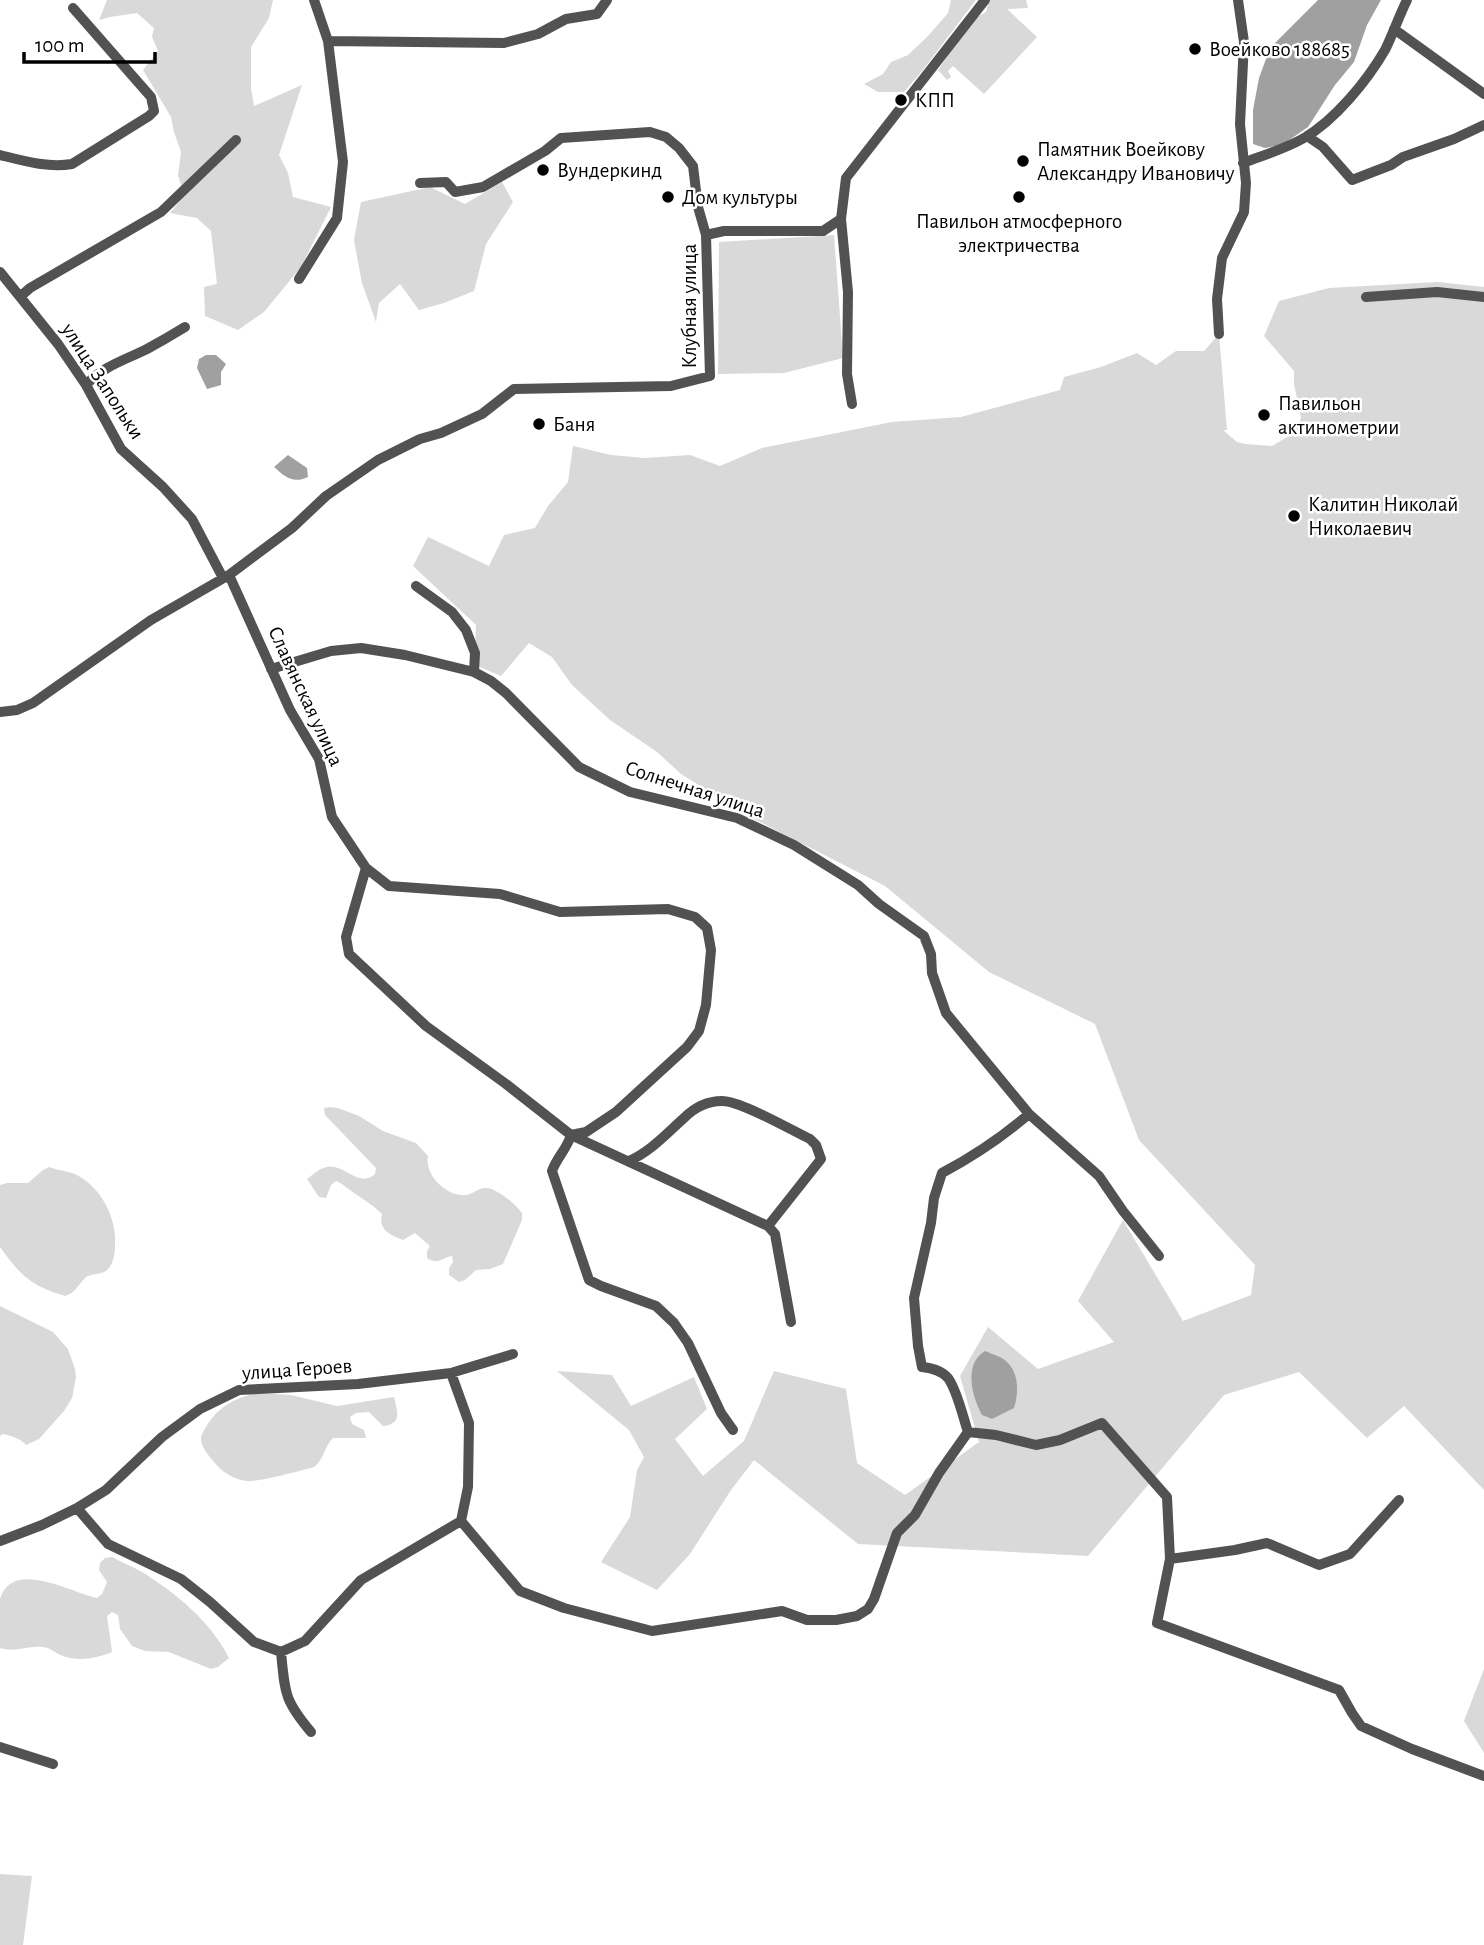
<svg xmlns="http://www.w3.org/2000/svg" width="1484" height="1945" font-family="'Alegreya Sans',sans-serif">
<rect width="100%" height="100%" fill="#fff"/>
<path fill="#d9d9d9" d="M107 0H273L269 18 251 47V88L254 106 302 85 279 155 288 173 293 197 331 207 301 267 264 312 238 330 205 316 204 287 217 284 211 231 197 218 170 213 185 195 178 176 181 152 174 132 171 117 143 70 158 51 152 37 154 28 137 13 110 17 99 20Z
M951 0H976L922 71 904 92H878L864 84 883 74 891 62 908 55 928 36 948 13Z
M989 0H1026L1028 8 1007 9 1037 37 984 94 953 66 948 71 951 77 947 80 938 70C953 51 963 23 986 12Z
M502 182 513 202 486 244 474 291 444 303 419 310 400 284 379 303 376 322 362 283 354 240 361 202 430 187 465 204Z
M834 235 843 358 784 373 718 374 719 242Z
M1438 282 1484 287V1490L1404 1406 1367 1438 1299 1372 1224 1395 1088 1556 858 1544 754 1460 731 1490 690 1554 657 1590 601 1562 630 1517 637 1470 644 1457 629 1430 557 1371 612 1375 631 1406 694 1377 707 1409 675 1439 703 1476 744 1441 774 1371 846 1389 857 1463 905 1495 979 1442 960 1376 988 1327 1038 1369 1114 1342 1078 1301 1123 1220 1183 1321 1251 1295 1255 1265 1139 1140 1095 1024 989 972 885 886 754 819 681 774 657 752 610 720 572 685 552 657 529 643 501 676 473 664 475 653 476 625 413 566 428 537 489 566 504 535 535 528 548 506 568 482 573 446 611 455 644 458 690 455 720 466 762 448 892 422 961 417 1060 390 1064 377 1101 367 1137 353 1156 365 1176 351H1204L1219 334 1227 430H1223L1237 442 1245 444 1272 446 1294 433 1301 418 1294 384V371L1264 336 1279 301 1329 288Z
M330 1107 338 1108 359 1116 383 1131 416 1143 428 1156C424 1175 447 1197 466 1195 473 1194 479 1187 487 1188 497 1189 516 1204 522 1213V1220L503 1264 490 1269 476 1270 465 1280 459 1282 449 1275V1268L453 1262 452 1256C442 1258 437 1265 427 1258V1251L430 1246 415 1233 403 1240C389 1235 378 1229 382 1214 374 1206 366 1201 357 1195 350 1191 344 1184 336 1181L331 1185 326 1198 319 1197 307 1179C313 1175 319 1168 327 1167 344 1163 358 1189 375 1174L376 1168 325 1115 324 1108Z
M49 1167C57 1170 67 1171 75 1174 99 1186 113 1211 115 1236 115 1246 116 1259 109 1268 103 1276 92 1272 85 1278 77 1286 76 1292 65 1296 30 1285 22 1277 0 1247V1185L7 1183H28L43 1170Z
M0 1306 53 1332 68 1349 75 1369 76 1377 72 1398 64 1411 39 1439 26 1445C20 1438 11 1436 3 1434L0 1436Z
M261 1393 291 1395 337 1406 394 1397C397 1410 403 1424 383 1426L369 1412 356 1413 350 1417 352 1424 364 1430 366 1438H333C324 1447 324 1460 314 1467 300 1471 259 1482 246 1481 233 1479 222 1472 214 1462 209 1456 201 1447 201 1439 201 1434 205 1429 207 1425 220 1405 238 1396 261 1393Z
M112 1557C122 1563 132 1566 142 1572 176 1593 211 1622 229 1658L218 1667 211 1669 169 1652 145 1651 132 1646 120 1629 118 1615 112 1612 107 1616 112 1652C97 1658 79 1662 63 1656 57 1654 51 1648 43 1647 28 1645 15 1653 0 1648V1599C13 1558 71 1593 97 1598L102 1594 107 1582 99 1570 100 1563 105 1558Z
M1484 1669V1753L1464 1721Z
M0 1874 32 1876 23 1945H0Z"/>
<path fill="#a0a0a0" d="M1318 0H1381L1367 25 1354 62 1335 85 1308 127 1282 145 1265 148 1253 144V110L1259 78 1270 48Z
M206 355H216L226 364 221 372V385L207 389 197 368 199 359Z
M288 455 307 468 308 477C293 484 285 477 274 467Z
M985 1351C992 1354 1000 1356 1006 1361 1019 1372 1019 1393 1014 1408L992 1419 982 1415C972 1397 963 1364 985 1351Z"/>
<g fill="none" stroke-linecap="round" stroke-linejoin="round">
<path stroke="#525252" stroke-width="10" d="M314 0 328 41
M1394 29 1484 94
M1307 136 1323 147 1352 180 1391 165 1403 157 1454 139 1484 125
M0 155C24 161 48 168 72 164L149 116 154 111 151 97 73 8
M1243 163C1264 155 1285 149 1304 138 1335 120 1367 81 1385 50 1393 34 1399 16 1407 0
M706 235 724 231H823L841 219
M0 272 58 344 86 385 121 449 163 487 192 519 223 578
M299 279 337 218 343 162 328 41 504 43 538 34 566 19 597 14 607 0
M21 296 30 288 161 212 236 140
M1366 297 1437 292 1484 297
M1219 334 1217 299 1222 258 1244 212 1246 183 1240 124 1244 42 1238 0
M86 385C103 366 125 360 147 349 160 342 172 335 185 327
M852 404 847 374 848 292 841 219 846 178 985 0
M229 575 290 710 319 759 332 817 366 868 389 886 500 894 560 912 668 909 695 917 707 928 711 950 706 1005 699 1031 687 1047 616 1112 586 1132 571 1135 506 1084 426 1026 349 954 346 937 366 868
M416 586 452 612 466 630 475 653 474 672
M271 669 331 651 361 648 405 655 474 672 491 681 506 693 579 767 630 792 737 818 794 845 858 885 879 904 924 936 931 954 932 973 946 1013 1029 1114C1001 1138 974 1156 942 1173L934 1198 931 1223 914 1298 918 1346 922 1367C932 1368 941 1370 948 1378 957 1390 963 1417 968 1432
M0 712 17 710 33 703 151 620 229 575 292 528 326 496 378 460 420 439 441 433 482 414 514 389 671 386 710 376 706 235 698 207 693 166 679 148 666 137 650 132 561 138 545 151 483 187 455 192 446 182 420 183
M1029 1114 1099 1176 1123 1211 1159 1256
M629 1161C651 1151 666 1134 684 1118 694 1108 707 1101 722 1101 741 1101 791 1130 810 1139L816 1145 821 1159 768 1226
M451 1373 469 1423 468 1487 461 1521 520 1591 564 1608 652 1631 782 1611 807 1620H836L857 1616 868 1609 874 1599 897 1533 915 1515 939 1473 968 1432
M733 1430 721 1413 688 1343 674 1323 656 1306 601 1286 589 1280 552 1171C557 1157 567 1149 571 1135L768 1226 775 1234 791 1322
M968 1432 996 1435 1036 1445 1060 1440 1102 1423 1167 1497 1170 1559 1157 1623 1339 1690 1352 1713 1361 1726 1412 1749 1484 1776
M77 1508 108 1544 181 1579 210 1602 254 1642 281 1652 305 1641 361 1580 461 1521
M0 1541 42 1525 77 1508 106 1490 162 1437 200 1409 239 1390 358 1384 451 1373 513 1354
M1170 1559 1235 1550 1267 1543 1319 1565 1350 1554 1399 1500
M281 1652C285 1693 284 1700 311 1732
M0 1747 53 1764"/>
</g>
<g fill="#000" stroke="#fff" stroke-width="2.5">
<circle cx="1195" cy="49" r="7"/>
<circle cx="901" cy="100" r="7"/>
<circle cx="1023" cy="161" r="7"/>
<circle cx="543" cy="170" r="7"/>
<circle cx="668" cy="197" r="7"/>
<circle cx="1019" cy="197" r="7"/>
<circle cx="1264" cy="415" r="7"/>
<circle cx="539" cy="424" r="7"/>
<circle cx="1294" cy="516" r="7"/>
</g>
<g text-anchor="middle" stroke-width="5" stroke-linejoin="round" paint-order="stroke">
<g font-size="21" fill="#000" stroke="#fff" text-anchor="start">
<text x="1209" y="56">Воейково 188685</text>
<text x="915" y="107">КПП</text>
<text x="1037" y="156">Памятник Воейкову<tspan x="1037" dy="24">Александру Ивановичу</tspan></text>
<text x="557" y="177">Вундеркинд</text>
<text x="682" y="204">Дом культуры</text>
<text x="1019" y="228" text-anchor="middle">Павильон атмосферного<tspan x="1019" dy="24">электричества</tspan></text>
<text x="1278" y="410">Павильон<tspan x="1278" dy="24">актинометрии</tspan></text>
<text x="553" y="431">Баня</text>
<text x="1308" y="511">Калитин Николай<tspan x="1308" dy="24">Николаевич</tspan></text>
</g>
<g font-size="21" fill="#000" stroke="#fff">
<text transform="translate(689 306) rotate(-90)" y="7">Клубная улица</text>
<text transform="translate(103 381) rotate(57)" y="7">улица Запольки</text>
<text transform="translate(306 696) rotate(65)" y="7">Славянская улица</text>
<text transform="translate(695 789) rotate(18)" y="7">Солнечная улица</text>
<text transform="translate(297 1369) rotate(-4)" y="7">улица Героев</text>
</g>
</g>
<path d="M24 52v10h131v-10" fill="none" stroke="#000000" stroke-width="3.5"/>
<text x="35" y="52" font-size="21" fill="#000000" stroke="#ffffff" stroke-width="5" paint-order="stroke">100 m</text>
</svg>
